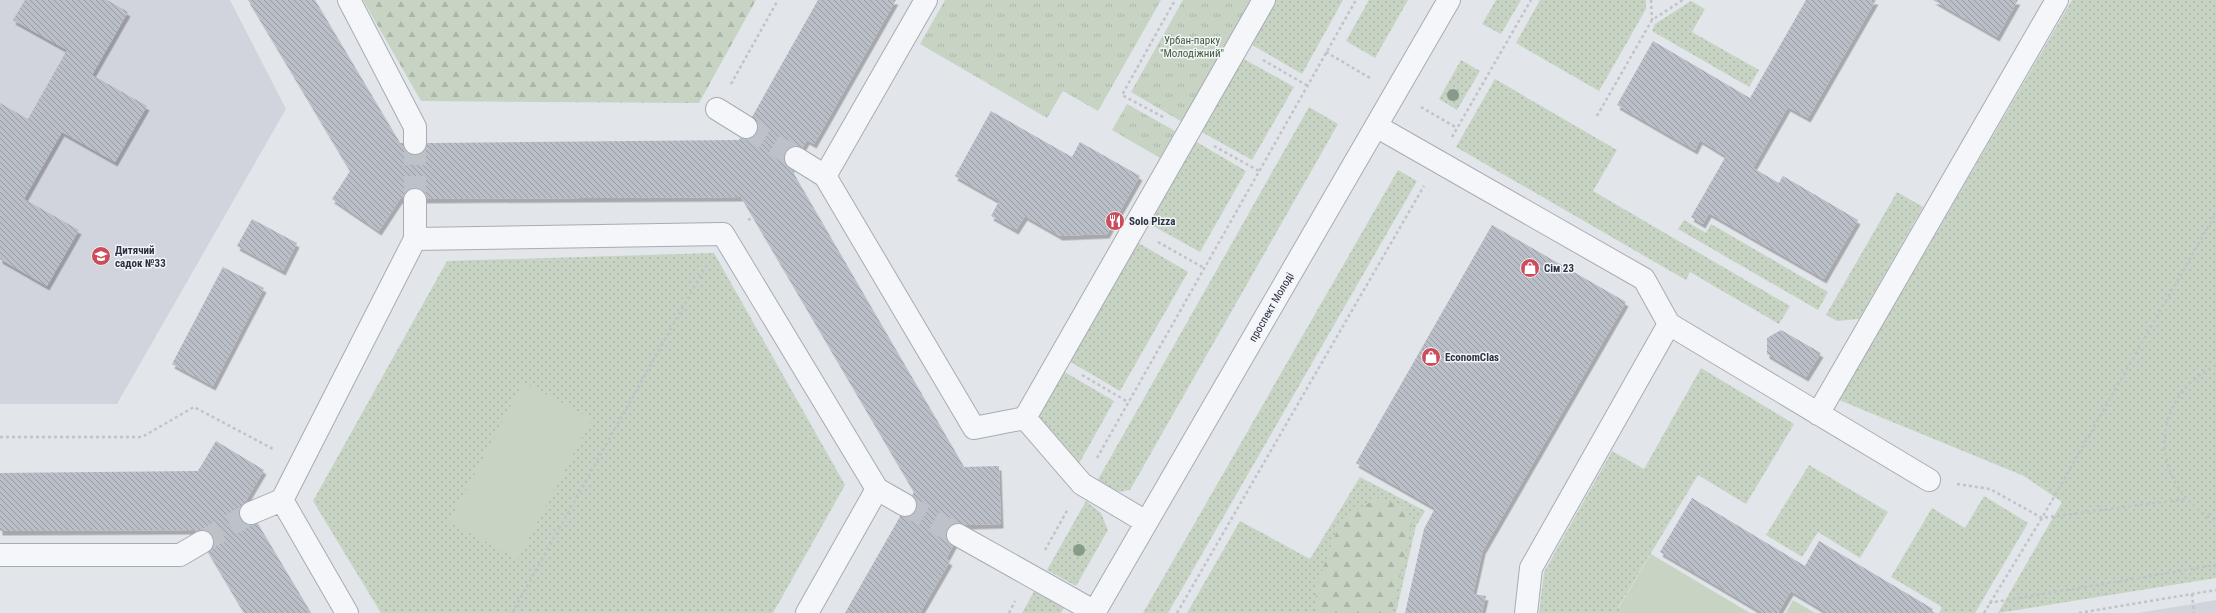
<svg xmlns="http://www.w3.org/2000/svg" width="2216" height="613" font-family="'Roboto Condensed',sans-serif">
<defs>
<pattern id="grass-dots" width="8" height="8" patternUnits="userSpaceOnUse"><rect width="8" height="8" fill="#c7d4c4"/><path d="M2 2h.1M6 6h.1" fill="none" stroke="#abb6aa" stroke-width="1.8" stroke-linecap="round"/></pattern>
<pattern id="forest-firs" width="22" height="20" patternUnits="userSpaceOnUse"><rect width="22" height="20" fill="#c7d4c4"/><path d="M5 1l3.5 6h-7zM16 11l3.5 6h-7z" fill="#abb6aa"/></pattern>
<pattern id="park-tufts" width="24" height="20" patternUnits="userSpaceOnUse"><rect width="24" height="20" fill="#c7d4c4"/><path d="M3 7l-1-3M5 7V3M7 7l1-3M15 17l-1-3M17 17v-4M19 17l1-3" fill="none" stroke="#abb6aa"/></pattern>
<pattern id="building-back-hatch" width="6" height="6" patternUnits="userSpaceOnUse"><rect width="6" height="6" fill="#babec7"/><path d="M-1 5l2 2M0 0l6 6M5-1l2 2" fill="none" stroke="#979ba3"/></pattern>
<filter id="shadow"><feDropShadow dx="2.5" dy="4.5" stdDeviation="0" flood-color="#0004"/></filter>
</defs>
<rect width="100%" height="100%" fill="#e2e5ea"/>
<path fill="#d1d4dc" d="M0 0H230L286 109 117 404H0Z
M2216 600V613H2138L2193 604Z"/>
<path fill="url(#grass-dots)" d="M1274 0H1343L1302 74 1249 43Z
M1369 0H1408L1375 58 1346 41Z
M1496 0H1521L1501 34 1482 24Z
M1540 0H1646V9L1599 91 1516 43Z
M2072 0H2216V578L1998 613 2062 502 2024 476 1839 400Z
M1691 1 1705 9 1692 32 1759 70 1749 87 1652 31 1655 24Z
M1242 58 1294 87 1252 160 1200 131Z
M1461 60 1480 71 1457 110 1439 99Z
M1495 79 1617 150 1593 191 1790 306 1779 324 1690 272 1686 280 1456 147Z
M1309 107 1338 124 1130 490 1111 493 1096 483Z
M1195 141 1246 171 1200 252 1148 223Z
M1398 170 1417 181 1168 613H1143Z
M1897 192 1923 207 1859 319 1837 321 1826 315Z
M1684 220 1706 233 1711 224 1828 292 1818 310 1678 229Z
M1137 242 1188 272 1120 391 1069 361Z
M714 253 845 485 773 613H381L313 501 447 261Z
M1701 368 1794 424 1746 504 1698 475 1618 608 1625 613H1539L1544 572 1612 451 1644 469Z
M1063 371 1114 401 1077 467 1037 419Z
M1809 465 1888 512 1860 558 1818 532 1802 557 1766 535Z
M1360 477 1425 511 1416 526 1396 613H1187L1240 521 1310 559Z
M1984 496 2028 523 1975 613H1939L1942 607 1891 577 1932 508 1965 528Z
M1086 501 1101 513 1108 530 1076 586 1047 570Z
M1035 590 1064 608 1061 613H1022Z"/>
<path fill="url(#forest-firs)" d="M363 0H756L699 103 421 101Z
M1377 498 1405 507 1412 523 1392 613H1318L1315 589 1341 520Z"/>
<path fill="url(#park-tufts)" d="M945 0H1161L1098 111 1063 91 1047 118 920 44Z
M1183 0H1254L1184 123 1131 92Z
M1127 104 1175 131 1160 158 1112 130Z"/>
<path fill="#c7d4c4" d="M523 382 592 419 518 559 449 522Z
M1651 554 1750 613H1625L1618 609Z
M1793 600 1815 613H1786Z"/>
<path fill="url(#building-back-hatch)" filter="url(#shadow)" d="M25 0H107L128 12 92 75 147 106 115 162 62 132 24 199 79 230 47 286 0 259V103L28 119 67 50 13 20Z
M248 0H315L400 143H434L739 140 818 0H896L814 144 807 140 791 169 964 467 999 466 1001 524 964 525 946 559 950 561 920 613H845L914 492 741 197 400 199 379 231 332 199 350 171Z
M1806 0H1876L1808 118 1788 107 1753 168 1779 183 1783 176 1858 220 1824 279 1709 213 1703 224 1691 217 1726 156 1700 140 1695 150 1617 105 1653 41 1750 98Z
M1933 0H2018L1997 37Z
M991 111 1072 157 1080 142 1140 176 1107 234 1060 236 1025 216 1016 230 991 216 999 201 955 176Z
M252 219 297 243 283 271 237 246Z
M1492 225 1626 302 1483 550 1473 594 1486 596 1482 613H1405L1424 529 1435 508 1356 463Z
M223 267 264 288 213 386 172 364Z
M1781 330 1821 353 1806 377 1767 354V338Z
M216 441 264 470 245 502 311 613H244L195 530 0 531V473L198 471Z
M1692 498 1805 566 1819 541 1933 609 1931 613H1828L1791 591 1778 613H1763L1660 552Z"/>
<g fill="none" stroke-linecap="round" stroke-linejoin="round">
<path stroke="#bdc1c8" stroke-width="22" stroke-dasharray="22 11" stroke-linecap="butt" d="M746 127 796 158
M415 143V200
M905 505 958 535
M202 542 251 513"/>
<g stroke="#a7acb4" stroke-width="24">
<path id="minor" d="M349 0 415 127V143
M926 0 825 176 974 428 1025 418 1082 484 1146 522
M717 109 746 127
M1376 126 1644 279 1669 324 1929 480
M796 158 825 176
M415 239V200
M1818 414 2057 0
M1025 418 1264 0
M251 513 282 500
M958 535 1095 612
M0 555H180L202 542
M347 613 282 500 415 239 723 234 877 489 905 505
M807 613 877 489
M1094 613 1449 0
M1526 613 1531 568 1669 324"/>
</g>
<path stroke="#c0c3c9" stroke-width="2.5" stroke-dasharray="3 3" stroke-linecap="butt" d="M1651 0 1652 20
M1326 52 1370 78
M1263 60 1308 86
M731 84 778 0
M1421 107 1457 128
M1597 116 1652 20 1683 0
M1163 117 1122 95 1175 0
M1452 137 1531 0
M1214 146 1259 171
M748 220 754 217
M1158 242 1204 268
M2216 365C2147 400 2148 485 2216 521
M1082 375 1128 402
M0 437H142L194 407 275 450
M1097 458 1356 0
M1957 484 1990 489 2042 518 2185 499
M1045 550 1068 509
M2192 594 2194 613
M1989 603 2216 565
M512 613 707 264
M1009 613 1015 601
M1177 613 1424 186
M1984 613 2042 518 2216 213
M2079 613 2216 590"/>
<use href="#minor" stroke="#f5f6f9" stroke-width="22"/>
</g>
<g fill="#889a89">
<circle cx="1453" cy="95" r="6"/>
<circle cx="1079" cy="550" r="6"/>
</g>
<defs>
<g id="restaurant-disc" transform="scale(1)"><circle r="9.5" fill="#ca4d5b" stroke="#f2f4f8"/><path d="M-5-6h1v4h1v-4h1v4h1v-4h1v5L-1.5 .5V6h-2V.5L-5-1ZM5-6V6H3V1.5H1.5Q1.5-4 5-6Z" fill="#fff"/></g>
<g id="school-disc" transform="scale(1)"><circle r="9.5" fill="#ca4d5b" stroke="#f2f4f8"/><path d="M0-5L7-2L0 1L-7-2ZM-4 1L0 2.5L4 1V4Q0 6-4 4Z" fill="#fff"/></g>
<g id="shop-disc" transform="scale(1)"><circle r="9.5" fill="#ca4d5b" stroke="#f2f4f8"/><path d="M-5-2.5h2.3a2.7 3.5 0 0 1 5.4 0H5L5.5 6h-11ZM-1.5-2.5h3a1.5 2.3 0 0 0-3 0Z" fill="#fff"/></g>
</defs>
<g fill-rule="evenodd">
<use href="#restaurant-disc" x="1115" y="221"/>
<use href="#school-disc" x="101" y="256"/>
<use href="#shop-disc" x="1530" y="268"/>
<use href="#shop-disc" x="1431" y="357"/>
</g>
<g text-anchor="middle" stroke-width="3" stroke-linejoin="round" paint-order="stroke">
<g font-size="11" fill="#3e5d39" stroke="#f2f4f8">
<text x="1192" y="44">Урбан-парку<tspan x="1192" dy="13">"Молодіжний"</tspan></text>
</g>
<g font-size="11" font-weight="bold" fill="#2b3242" stroke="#f2f4f8" text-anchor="start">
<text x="1129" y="225">Solo Pizza</text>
<text x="115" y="254">Дитячий<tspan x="115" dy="13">садок №33</tspan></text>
<text x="1544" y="272">Сім 23</text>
<text x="1445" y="361">EconomClas</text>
</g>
<g font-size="11" fill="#2b3242" stroke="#f2f4f8">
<text transform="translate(1271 307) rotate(-60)" y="4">проспект Молоді</text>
</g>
</g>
</svg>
